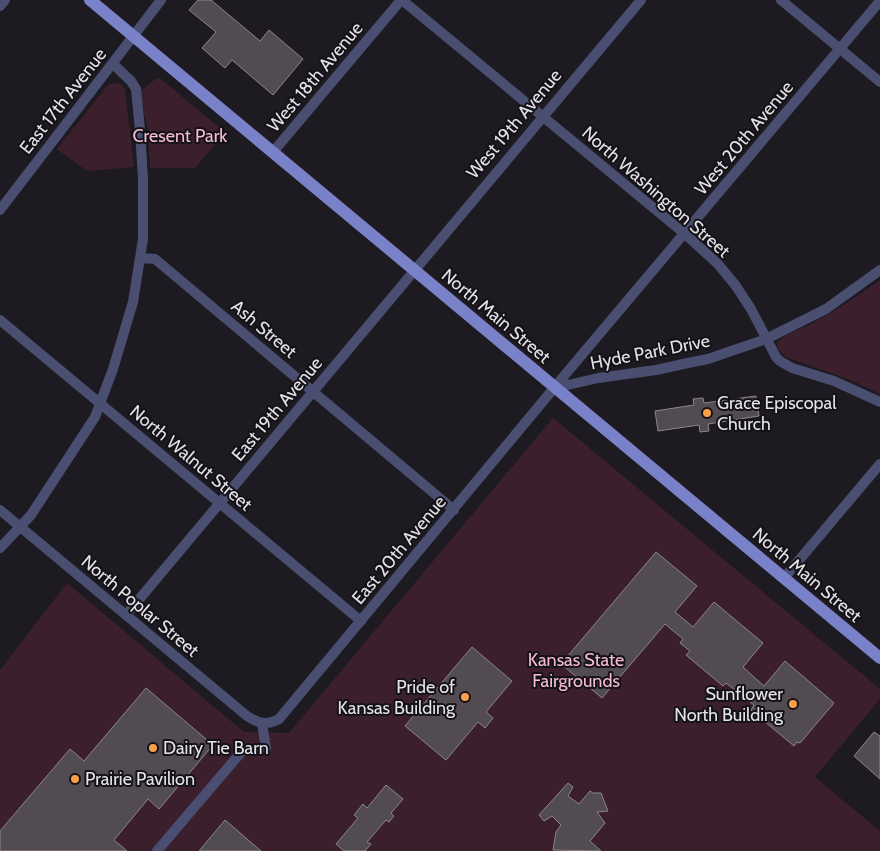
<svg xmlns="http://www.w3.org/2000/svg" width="880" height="851" font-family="Cabin,sans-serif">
<rect width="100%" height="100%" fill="#1d1b21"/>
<path fill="#3b1f2d" d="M157 78 163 81 225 132 195 168H150L148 129 139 92Z
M114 83 121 84 125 90 134 167 87 171 57 149 107 86Z
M880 280V394L851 380 786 357 778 349 777 343C784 333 800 330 811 324 835 311 858 296 880 280Z
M553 418 880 689V699L815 777 880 831V851H0V670L67 583 244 732 289 733Z"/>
<path fill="#524c52" stroke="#8c868c" d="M198 0H211L260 41 269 30 303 59 273 95 232 60 225 68 202 48 216 32 189 10Z
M756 396 759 416 708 424 709 431 700 432 699 425 658 431 655 411 694 405 693 399 703 398 704 403Z
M656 552 697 586 675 612 693 627 714 602 763 643 743 667 755 678 764 686 785 661 834 703 800 743 797 742 794 746 751 710 754 705 726 683 723 686 686 655 690 651 680 643 683 639 665 624 602 698 561 664Z
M472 647 512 681 486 712 493 718 485 728 478 722 446 760 405 726Z
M146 688 213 745 159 809 148 799 114 840 127 851H0V831L70 749 84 761Z
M874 732 880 736V779L854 756Z
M568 783 573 787 568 796 579 804 590 791 593 793H601L608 811 597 812 605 823 590 841 601 851 553 850 556 832 561 825 552 816 544 821 539 815Z
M386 785 403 799 391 813 394 816 389 822 386 820 367 842 371 844 365 851H344L336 844 358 818 354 815 363 804 367 808Z
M225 820 261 851H199Z"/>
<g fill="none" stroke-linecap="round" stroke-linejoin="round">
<path stroke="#4a4f71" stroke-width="10" d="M402 0 685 234 718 264 736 286 751 309 776 357 780 361 792 368 834 381 880 402
M781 0 880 82
M0 6 5 0
M273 152 401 0
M0 210 161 0
M141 258 155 259 454 510
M0 320 361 621
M555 388 598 378 656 370 688 363 708 359 766 339 826 309 880 270
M0 510 247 716C258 723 266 726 279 719L569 370 880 1
M0 548 31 515 95 417 113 369 133 302 143 239V180L140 130 136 89 131 81 113 64
M784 578 880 464
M126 615 641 0
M262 724 266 748
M157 851 243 750"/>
<path stroke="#7981c8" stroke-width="12" d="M90 0 880 658"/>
</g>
<g fill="#f8a14a" stroke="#141218" stroke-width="2">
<circle cx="707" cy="413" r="5"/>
<circle cx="465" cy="697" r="5"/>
<circle cx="793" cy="704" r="5"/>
<circle cx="153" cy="748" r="5"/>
<circle cx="75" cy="779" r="5"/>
</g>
<g text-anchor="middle" stroke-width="4" stroke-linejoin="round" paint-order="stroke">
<g font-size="18" fill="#e3e2e6" stroke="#141218">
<text transform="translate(315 77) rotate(-50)" y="6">West 18th Avenue</text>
<text transform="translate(63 101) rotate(-52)" y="6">East 17th Avenue</text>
<text transform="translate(514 124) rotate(-50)" y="6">West 19th Avenue</text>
<text transform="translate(744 138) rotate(-50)" y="6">West 20th Avenue</text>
<text transform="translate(656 192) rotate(41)" y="6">North Washington Street</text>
<text transform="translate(496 316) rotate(40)" y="6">North Main Street</text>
<text transform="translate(264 329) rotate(40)" y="6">Ash Street</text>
<text transform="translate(650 352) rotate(-11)" y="6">Hyde Park Drive</text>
<text transform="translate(277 409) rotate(-50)" y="6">East 19th Avenue</text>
<text transform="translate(191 458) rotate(40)" y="6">North Walnut Street</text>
<text transform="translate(399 550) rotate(-50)" y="6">East 20th Avenue</text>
<text transform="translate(807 575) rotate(40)" y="6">North Main Street</text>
<text transform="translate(140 606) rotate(40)" y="6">North Poplar Street</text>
</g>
<g font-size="18" fill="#f7bbd6" stroke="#141218">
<text x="180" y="142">Cresent Park</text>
<text x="576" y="666">Kansas State<tspan x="576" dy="21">Fairgrounds</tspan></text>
</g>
<g font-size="18" fill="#e3e2e6" stroke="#141218" text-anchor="start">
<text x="717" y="409">Grace Episcopal<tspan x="717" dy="21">Church</tspan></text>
<text x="455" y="693" text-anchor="end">Pride of<tspan x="455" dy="21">Kansas Building</tspan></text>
<text x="783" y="700" text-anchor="end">Sunflower<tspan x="783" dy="21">North Building</tspan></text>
<text x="163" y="754">Dairy Tie Barn</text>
<text x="85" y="785">Prairie Pavilion</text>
</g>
</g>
</svg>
